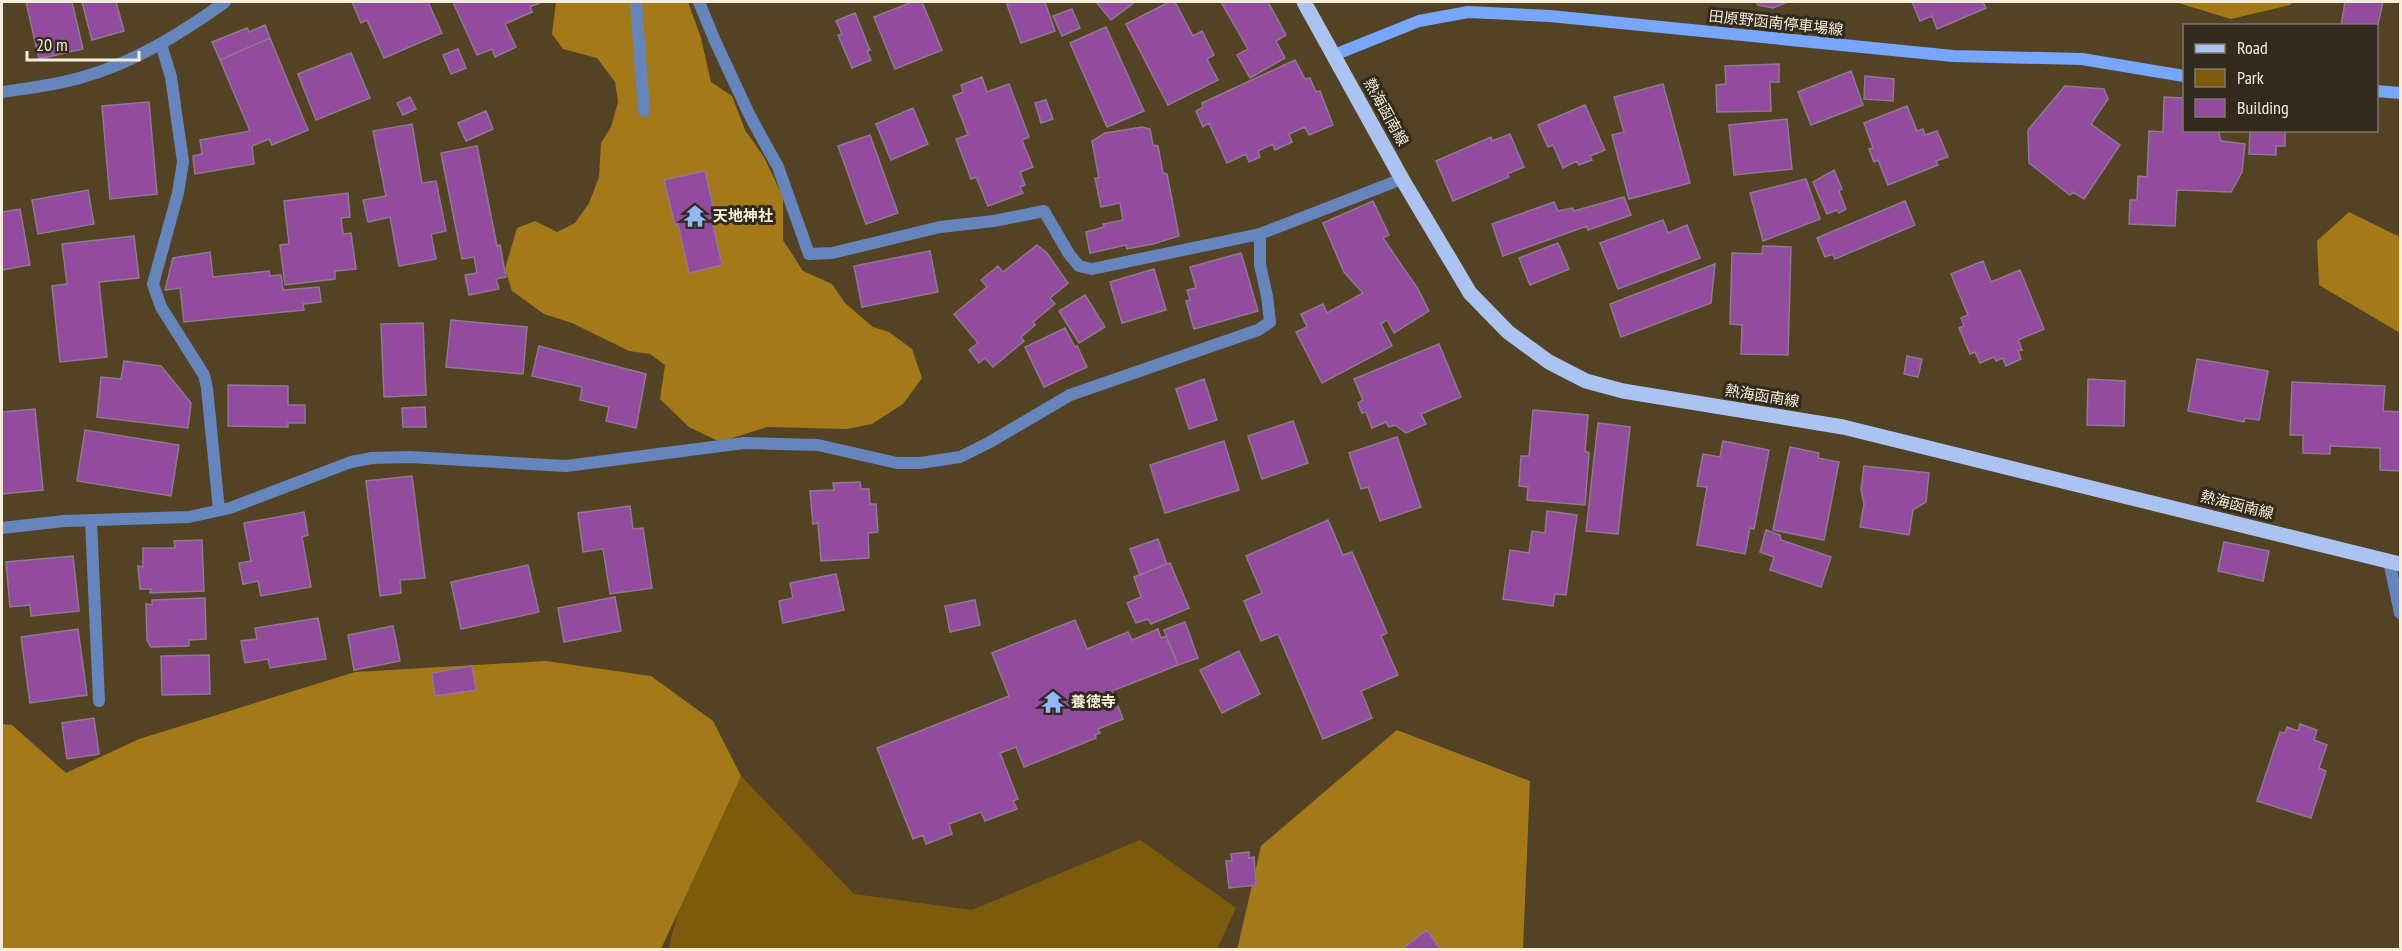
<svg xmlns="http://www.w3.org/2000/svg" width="2402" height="951" font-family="'PT Sans Narrow','Noto Sans JP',sans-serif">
<rect width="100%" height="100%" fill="#534324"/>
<path fill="#7c5b0c" d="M741 776 854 894 972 910 1140 840 1236 908 1217 949 668 950 690 866Z"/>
<path fill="#a37919" d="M556 2H688L701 38 711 82 732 96 745 130 764 157 783 197V240L803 271 832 284 845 303 873 327 889 332 912 349 922 378 903 404 872 424 847 429 767 427 720 442 689 427 660 399 665 365 650 354 629 351 572 323 544 314 512 291 505 269 517 228 535 221 557 232 575 223 589 203 599 177 601 143 611 127 618 102 615 82 597 58 563 49 552 34Z
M2175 2H2294L2290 5 2231 19Z
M2349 212 2400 237V333L2319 285 2317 241Z
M546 661 651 676 713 721 741 776 661 949 2 950V724L12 725 66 773 139 739 355 672Z
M1397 730 1530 781 1523 949 1237 950 1261 846Z"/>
<path fill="#924b9d" stroke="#907894" stroke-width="1.5" d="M26 2H72L83 49 39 59Z
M82 2H116L124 31 92 40Z
M352 2H428L442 33 384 58 367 20 361 23Z
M453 2H542L530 7 532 12 505 24 516 47 495 57 492 49 477 55Z
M912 2H922L942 50 895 69 874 17Z
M1006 2H1045L1055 31 1021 43Z
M1096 2H1135L1111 20Z
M1169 2H1175L1193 36 1202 31 1214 55 1207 59 1218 80 1168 105 1126 24Z
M1221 2H1268L1286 35 1276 41 1285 58 1250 78 1237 55 1248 49Z
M1756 2H1788L1773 8 1758 5Z
M1912 2H1983L1986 8 1937 29 1932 16 1920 21Z
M2345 2H2383L2376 33V26H2341Z
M1072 9 1080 28 1062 36 1053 16Z
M855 13 870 50 867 51 871 60 852 68 838 35 842 34 836 21Z
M265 25 270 38 220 60 212 42 247 28 249 32Z
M1106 27 1144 111 1107 127 1070 43Z
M270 38 308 130 272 145 269 139 252 146 254 164 195 174 193 156 202 154 200 140 250 131 220 60Z
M458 49 466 68 451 74 443 55Z
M351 53 370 98 316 120 298 74Z
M1295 60 1305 79 1310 78 1316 92 1320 91 1333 125 1309 135 1305 127 1289 134 1292 142 1275 150 1273 144 1258 151 1260 157 1249 162 1246 154 1227 163 1209 123 1203 127 1196 111 1203 107 1202 103Z
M1779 64V82H1770L1771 111 1717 112 1716 85 1726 84 1725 66Z
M1851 71 1863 105 1811 125 1798 92Z
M1865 76 1894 79 1893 101 1864 99Z
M982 77 987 92 1009 84 1029 137 1022 140 1033 167 1020 172 1025 185 1020 187 1023 193 988 206 976 177 971 179 956 139 968 135 953 96 963 92 961 85Z
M1663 84 1690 183 1629 199 1612 135 1624 132 1614 97Z
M2065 86 2104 89 2108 99 2091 124 2120 145 2084 199 2073 192 2070 195 2029 163 2028 130Z
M410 97 416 109 403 115 397 103Z
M2164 97 2184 98V130H2218L2221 141 2245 144 2242 172 2231 192 2177 190 2175 226 2129 224 2130 200H2137L2138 176 2147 177 2149 131 2163 132Z
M1046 100 1053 119 1041 123 1035 103Z
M149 102 157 194 110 199 102 106Z
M1585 105 1605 150 1590 156 1592 160 1579 165 1577 161 1563 168 1553 145 1548 147 1538 125Z
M1907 106 1917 131 1923 129 1925 135 1937 131 1948 157 1936 161 1938 165 1888 185 1878 160 1874 162 1869 149 1873 148 1864 123Z
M913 108 928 144 891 160 876 124Z
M486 111 493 129 466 141 458 123Z
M1787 119 1792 169 1734 175 1729 125Z
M412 124 422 183 436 181 446 231 431 234 436 259 399 266 390 217 368 222 363 200 386 196 373 131Z
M1142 127 1150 129 1153 145 1158 146 1163 173 1167 174 1179 236 1153 244 1127 249 1126 245 1090 253 1086 232 1104 227 1103 224 1123 220 1120 203 1101 207 1095 178H1099L1092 141 1105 133Z
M2250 130H2285V146H2276V155L2249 154Z
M1510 134 1524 167 1507 174 1509 177 1453 201 1436 161 1491 137 1492 141Z
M870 135 898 213 866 224 838 146Z
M477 146 497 246 500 245 506 277 496 279 499 289 469 295 465 275 477 273 474 257 462 259 441 153Z
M1834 170 1842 189 1839 191 1846 209 1839 213 1837 210 1827 214 1813 182Z
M705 171 715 216H711L722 265 689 273 678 224 675 225 664 180Z
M1806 179 1820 219 1763 241 1750 193Z
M88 190 94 224 38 234 32 200Z
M348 193 350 217 341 218 343 234 351 233 356 269 335 271V279L285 285 280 245 289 244 284 201Z
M1624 197 1631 215 1588 230 1587 226 1503 256 1492 224 1554 202 1558 211 1572 208 1574 211Z
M1373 201 1389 235 1383 238 1418 289 1429 311 1394 333 1387 320 1381 324 1392 346 1322 383 1296 332 1307 327 1301 314 1323 304 1327 313 1363 293 1344 272 1323 223Z
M1905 201 1915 225 1835 259 1833 254 1825 257 1817 238Z
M20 209 30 265 2 270V212Z
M1663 220 1668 233 1687 225 1700 258 1618 289 1600 243Z
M134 236 139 278 99 282 107 357 60 362 52 286 67 284 62 244Z
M1558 243 1569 269 1530 285 1519 258Z
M1037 245 1047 253 1068 283 1050 298 1055 304 1033 322 1035 325 1021 337 1024 341 993 367 985 358 979 363 969 350 978 343 954 314 987 287 981 280 998 266 1003 272Z
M1763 246 1791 247 1788 355 1741 354 1742 325 1730 324 1732 253 1762 254Z
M930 251 938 292 862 307 854 266Z
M210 252 213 277 269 271 270 276 281 275 283 290 319 287 321 302 303 304 304 310 184 322 180 288 165 290 173 258Z
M1241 253 1258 311 1194 329 1186 301 1190 300 1187 290 1196 288 1190 267Z
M1983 261 1991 282 2020 270 2044 329 2018 340 2022 350 2018 351 2021 359 2006 366 2003 358 1996 361 1994 357 1980 363 1975 352 1970 354 1959 328 1964 326 1961 318 1968 315 1951 274Z
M1715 264 1711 303 1621 337 1610 304Z
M1154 269 1166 310 1122 323 1110 282Z
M1085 295 1105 327 1079 343 1059 311Z
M451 320 527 327 523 374 446 367Z
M423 323 426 395 384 397 381 324Z
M1065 328 1075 347 1077 346 1087 367 1044 387 1025 347Z
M1439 344 1461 397 1421 414 1426 424 1406 433 1395 425 1389 427 1386 422 1372 428 1366 412 1362 413 1358 403 1363 400 1354 379Z
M539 346 646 374 636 428 606 421 609 407 580 400 582 387 532 376Z
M1907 356 1922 359 1918 377 1904 374Z
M2197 359 2268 371 2259 420 2245 418 2244 422 2188 411Z
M124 361 161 366 191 403 188 428 97 417 101 377 121 379Z
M1204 379 1217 420 1189 429 1176 389Z
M2088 379 2125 381 2124 426 2087 425Z
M2292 382 2385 386 2383 411 2400 412V471L2380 470V448L2330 446V454L2303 453V435H2290Z
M228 385 288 386V405H305V423H288V427L228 426Z
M425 407 426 427H403L402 408Z
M35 409 43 490 2 494V412Z
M1533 410 1588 415 1585 451 1589 453 1585 505 1527 500 1528 487 1519 486 1521 456H1529Z
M1293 421 1308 463 1262 479 1248 436Z
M1598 423 1630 427 1618 534 1586 531Z
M85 430 179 445 171 496 77 481Z
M1397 437 1421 507 1380 521 1368 487 1361 489 1349 453Z
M1224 441 1239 490 1165 513 1150 465Z
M1723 441 1769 450 1754 529 1750 528 1745 554 1697 545 1707 487 1697 486 1703 454 1720 457Z
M1790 447 1819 453 1818 458 1839 462 1824 540 1773 530Z
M1864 466 1929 473 1926 502 1913 510 1909 535 1860 527 1864 504 1861 490Z
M412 476 425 578 400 580 401 593 380 596 366 481Z
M860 482 861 489H869L870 504H876L878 532 868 533 869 558 821 561 818 523 813 524 810 491 834 490 833 483Z
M630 506 633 529 643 528 652 588 610 594 603 549 583 552 578 513Z
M1547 511 1577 515 1566 595 1555 594 1553 606 1503 599 1510 550 1529 553 1532 531 1545 533Z
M304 512 308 535 302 537 311 587 261 596 258 581 243 584 239 563 251 561 244 523Z
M1328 520 1343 555 1352 552 1387 633 1381 636 1398 675 1361 691 1372 718 1323 739 1278 634 1261 641 1244 601 1262 593 1246 556Z
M1766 530 1780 535 1781 540 1831 557 1821 587 1770 570 1774 557 1760 552Z
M1158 539 1167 564 1140 575 1130 549Z
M202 540 204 591 150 593 151 589H140L138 566 143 567V548H175L174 541Z
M2224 542 2269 551 2263 581 2218 571Z
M73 556 79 611 31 616 30 605 10 607 6 562Z
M1170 563 1189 608 1151 624 1148 619 1136 623 1127 603 1141 597 1134 577Z
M528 565 539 612 461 629 451 582Z
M836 574 844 610 783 623 779 601 793 598 790 583Z
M615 597 621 631 564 642 558 608Z
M205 598 206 639 189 640V646L151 647 147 640 146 604 152 605V600Z
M975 600 980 625 950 632 945 606Z
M318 618 326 659 270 668 268 659 245 663 241 641 257 639 255 628Z
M1075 620 1087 649 1128 632 1132 640 1158 629 1161 638 1166 636 1178 665 1112 691 1123 719 1098 729 1100 733 1095 735 1096 738 1024 767 1016 747 1000 753 1018 799 1013 801 1017 809 985 821 981 812 949 824 952 834 926 844 923 835 913 839 877 748 1009 696 992 653Z
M1185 622 1198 658 1178 665 1164 630Z
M393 626 400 661 354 670 348 635Z
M78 629 87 695 30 703 21 637Z
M1239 651 1260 694 1222 713 1200 670Z
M209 655 210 694 162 695 161 656Z
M472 666 476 690 435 696 432 673Z
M94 718 99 754 67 759 62 723Z
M2300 724 2317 730 2314 740 2327 745 2319 768 2326 771 2311 818 2257 801 2280 732 2285 733 2287 727 2298 731Z
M1249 852V858L1254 857 1256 885 1229 888 1226 861H1232L1231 854Z
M1427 930 1441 950H1401Z"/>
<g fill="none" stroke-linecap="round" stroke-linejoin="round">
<path stroke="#6685bd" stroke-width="12" d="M2389 561 2400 613"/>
<path stroke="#6685bd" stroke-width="12" d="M636 2 644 111
M699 2 715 41 750 116 778 167 809 254 832 253 940 227 994 221 1044 211 1069 254 1079 266 1092 269 1260 234 1402 179
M161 44 171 77 183 162 178 193 153 284 161 307 204 375 207 388 219 510
M2 92C29 88 57 85 83 77 136 62 181 33 225 2
M91 521 99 701
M2 528 64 521 189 517 230 508 351 462 372 458 410 457 566 466 744 443 818 445 897 463H920L960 457 990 442 1070 395 1258 330 1270 322 1267 296 1260 265V234"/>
<path stroke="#77a6ff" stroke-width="12" d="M1334 55 1419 21 1468 12 1550 16 1953 56 2082 59 2184 76
M2376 91 2400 93"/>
<path stroke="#aac3f0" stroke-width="15" d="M1304 2 1402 179 1470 293 1508 332 1549 362 1586 381 1623 391 1843 427 2400 564"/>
</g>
<defs>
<g id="temple-bare" transform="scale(1.8)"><path d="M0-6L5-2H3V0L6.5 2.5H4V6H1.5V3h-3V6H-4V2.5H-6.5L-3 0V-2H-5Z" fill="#91b8fd" stroke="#322b1d" stroke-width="2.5" paint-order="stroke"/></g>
</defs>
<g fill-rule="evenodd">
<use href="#temple-bare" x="695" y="216"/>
<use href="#temple-bare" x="1053" y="702"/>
</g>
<g text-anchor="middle" stroke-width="6" stroke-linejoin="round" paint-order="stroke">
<g font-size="15" fill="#f5ecda" stroke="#322b1d">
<text transform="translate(1776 23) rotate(6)" y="5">田原野函南停車場線</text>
<text transform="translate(1386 112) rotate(61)" y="5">熱海函南線</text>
<text transform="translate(1762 396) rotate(9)" y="5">熱海函南線</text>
<text transform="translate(2237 505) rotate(14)" y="5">熱海函南線</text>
</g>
<g font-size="15" font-weight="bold" fill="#f5ecda" stroke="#322b1d" text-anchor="start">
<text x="713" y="221">天地神社</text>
<text x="1071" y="707">養徳寺</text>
</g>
</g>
<rect width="2402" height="951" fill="none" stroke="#f5ecda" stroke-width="6"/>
<rect x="2183" y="24" width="195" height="108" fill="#322b1d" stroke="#807869" stroke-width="1.5"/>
<rect x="2195" y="44" width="30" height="9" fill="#aac3f0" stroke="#807869" stroke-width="1.5"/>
<text x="2237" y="54" font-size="18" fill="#f5ecda">Road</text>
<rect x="2195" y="69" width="30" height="18" fill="#7c5b0c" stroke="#807869" stroke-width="1.5"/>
<text x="2237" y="84" font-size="18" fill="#f5ecda">Park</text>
<rect x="2195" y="99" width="30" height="18" fill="#924b9d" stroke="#807869" stroke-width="1.5"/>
<text x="2237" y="114" font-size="18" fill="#f5ecda">Building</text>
<path d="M27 51v9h112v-9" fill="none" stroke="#f5ecda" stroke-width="3"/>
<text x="36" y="51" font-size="18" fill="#f5ecda" stroke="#322b1d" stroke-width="4.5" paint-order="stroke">20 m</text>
</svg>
